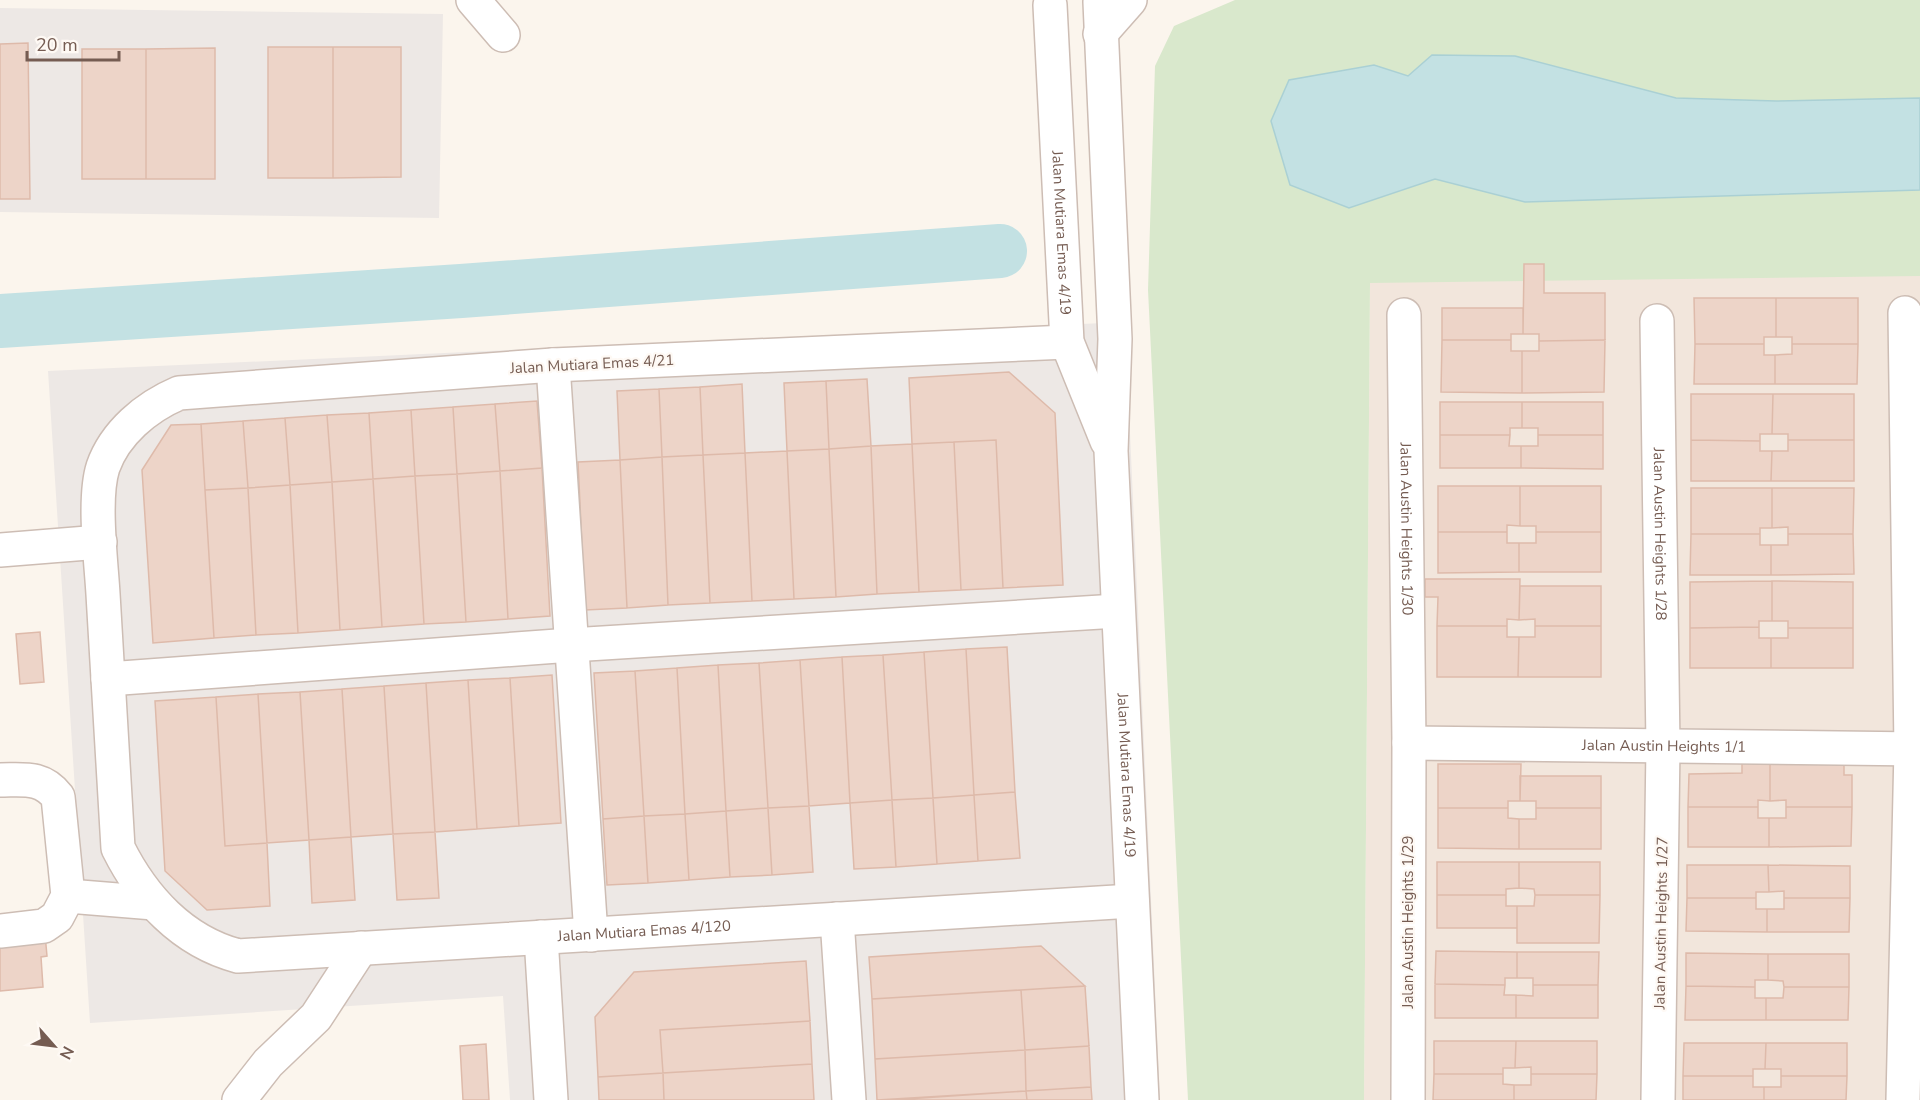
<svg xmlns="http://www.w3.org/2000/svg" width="1920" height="1100" font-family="'Nunito Sans',sans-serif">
<rect width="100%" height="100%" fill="#fbf5ed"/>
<path fill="#f2e6dc" d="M1920 0V1100H1364L1370 283Z"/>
<path fill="#ede8e5" d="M0 8 443 14 439 218 0 212Z
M1125 322 1160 1100H510L503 996 90 1023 48 371Z"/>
<path fill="#d9e8cc" d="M1235 0H1920V276L1370 283 1364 1100H1188L1148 290 1155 66 1174 26Z"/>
<path fill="#c3e1e3" stroke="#aad0d4" stroke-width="1.5" d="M1432 55 1515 56 1676 98 1776 101 1920 98V190L1525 202 1435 179 1349 208 1290 185 1271 121 1289 80 1374 65 1408 76Z"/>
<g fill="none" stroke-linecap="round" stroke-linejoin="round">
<path stroke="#c3e1e3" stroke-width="54" d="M0 321 461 291 1000 251"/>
</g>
<path fill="#edd4c8" stroke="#debaaa" stroke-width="1.5" d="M28 43 30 199H0V44Z
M268 47H333V178H268Z
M333 47H401V177L333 178Z
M215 48V179H146V49Z
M82 49H146V179H82Z
M1524 264H1544V293H1605V340L1539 341V334H1523Z
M1694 298H1776V337H1764V344H1695Z
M1776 298H1858V344H1792V337H1776Z
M1442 308H1523V334H1511V340H1442Z
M1442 340H1511V351H1522V393L1441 392Z
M1605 340 1604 392 1522 393V351H1539V341Z
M1695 344H1764V355H1775V384H1694Z
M1792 344H1858L1857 384H1775V355L1792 354Z
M1009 372 1055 413 1063 585 1003 588 996 440 912 444 909 378Z
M867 379 871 446 829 449 826 381Z
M826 381 829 449 787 451 784 383Z
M742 384 745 453 703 455 700 387Z
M700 387 703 455 662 457 659 389Z
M659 389 662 457 620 460 617 391Z
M1691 394H1773L1772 434H1760V441L1691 440Z
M1773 394H1854V440H1788V434H1772Z
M537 401 542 468 500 471 495 404Z
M1440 402H1522V428H1510V435H1440Z
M1522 402H1603V435H1538V428H1522Z
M495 404 500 471 457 474 453 407Z
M453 407 457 474 415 476 411 410Z
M411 410 415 476 373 479 369 413Z
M369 413 373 479 332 482 327 415Z
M327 415 332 482 290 485 285 418Z
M285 418 290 485 248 488 243 421Z
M243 421 248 488 205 490 201 424Z
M201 424 214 638 153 643 142 470 171 425Z
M1440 435H1510L1509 446H1521V468H1440Z
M1538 435H1603V469L1521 468V446H1538Z
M996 440 1003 588 961 590 954 442Z
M1691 440 1760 441V451H1772L1771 481H1691Z
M1788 440H1854V481H1771L1772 451H1788Z
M954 442 961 590 919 592 912 444Z
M912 444 919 592 877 594 871 446Z
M871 446 877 594 836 597 829 449Z
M829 449 836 597 794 599 787 451Z
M787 451 794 599 752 601 745 453Z
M745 453 752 601 710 603 703 455Z
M703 455 710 603 668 605 662 457Z
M662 457 668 605 627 608 620 460Z
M620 460 627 608 585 610 578 462Z
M542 468 550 616 508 619 500 471Z
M500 471 508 619 466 622 457 474Z
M457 474 466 622 424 624 415 476Z
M415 476 424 624 382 627 373 479Z
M373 479 382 627 340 630 332 482Z
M332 482 340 630 298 633 290 485Z
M290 485 298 633 256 635 248 488Z
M1438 486H1520V526L1507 525V532H1438Z
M1520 486H1601V532H1536V526H1520Z
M248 488 256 635 214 638 205 490Z
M1691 488H1772V528H1760V534H1691Z
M1772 488H1854L1853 534H1788V527L1772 528Z
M1438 532H1507V543H1519V572L1438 573Z
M1536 532H1601V572H1519V543H1536Z
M1691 534H1760V545H1771V575H1690Z
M1788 534H1853L1854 574 1771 575V545H1788Z
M1425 579H1520L1519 620 1507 619V626H1437L1438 597H1425Z
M1772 581V621H1759V627L1690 628V582Z
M1772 581 1853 582V628H1788V621H1772Z
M1520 586H1601V626H1535V619L1519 620Z
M1437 626H1507V637H1519L1518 677H1437Z
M1535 626H1601V677H1518L1519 637H1535Z
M1759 627V638H1771V668H1690V628Z
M1788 628H1853V668H1771V638H1788Z
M40 632 44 682 20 684 16 634Z
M1007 647 1015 792 974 795 966 649Z
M966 649 974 795 933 798 924 652Z
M924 652 933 798 892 800 883 655Z
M883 655 892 800 850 803 842 657Z
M842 657 850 803 809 806 800 660Z
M800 660 809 806 768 808 759 663Z
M759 663 768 808 726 811 718 665Z
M718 665 726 811 685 814 677 668Z
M677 668 685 814 644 816 635 671Z
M635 671 644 816 603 819 594 673Z
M552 675 561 823 519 826 510 678Z
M510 678 519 826 477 829 468 680Z
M468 680 477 829 435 832 426 683Z
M426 683 435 832 393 834 384 686Z
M384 686 393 834 351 837 342 689Z
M342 689 351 837 309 840 300 692Z
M300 692 309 840 267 843 258 694Z
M258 694 267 843 225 846 216 697Z
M216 697 225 846 267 843 270 906 207 910 165 871 155 701Z
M1770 758V801L1758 800V807H1688L1689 774 1742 773V759Z
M1770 758 1844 763V775H1852V807H1786V800L1770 801Z
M1438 764H1521L1520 801H1508V808H1438Z
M1520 776H1601V808H1536V801H1520Z
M1015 792 1020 858 978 861 974 795Z
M974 795 978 861 937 864 933 798Z
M933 798 937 864 896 867 892 800Z
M892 800 896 867 854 869 850 803Z
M809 806 813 872 772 875 768 808Z
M1688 807H1758V818H1769V847H1688Z
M1786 807H1852L1851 846 1769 847V818H1786Z
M768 808 772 875 730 877 726 811Z
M1438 808H1508V818L1519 819V849L1438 848Z
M1536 808H1601V849H1519V819H1536Z
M726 811 730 877 689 880 685 814Z
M685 814 689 880 648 883 644 816Z
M644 816 648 883 607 885 603 819Z
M435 832 439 898 397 900 393 834Z
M351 837 355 900 312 903 309 840Z
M1437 862H1519V888L1506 889V895H1437Z
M1519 862H1600V895H1535L1534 889 1519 888Z
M1687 865H1768L1769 892H1756V898H1687Z
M1768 865 1850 866V898H1784V891L1769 892Z
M1437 895H1506V906H1517V928H1437Z
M1535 895H1600L1599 943H1517V906H1534Z
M1687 898H1756V909H1767V932L1686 931Z
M1784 898H1850L1849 932H1767V909H1784Z
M45 934 47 956 41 957 43 987 0 991V937Z
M1041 946 1085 986 872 999 869 957Z
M1436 951 1517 952V978H1505V985L1435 984Z
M1517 952H1599L1598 985H1533V978H1517Z
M1686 953 1768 954V980H1755V987L1686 986Z
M1768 954H1849V987H1784L1783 981 1768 980Z
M806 961 810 1021 660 1030 663 1073 598 1077 595 1017 634 972Z
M1435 984 1505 985 1504 995H1516V1018H1435Z
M1533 985H1598V1018H1516V995L1533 996Z
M1085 986 1089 1046 1025 1050 1021 990Z
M1686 986 1755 987V998H1766V1020H1685Z
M1784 987H1849L1848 1020H1766V998H1783Z
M1021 990 1025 1050 875 1059 872 999Z
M810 1021 812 1064 663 1073 660 1030Z
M1434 1041H1516L1515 1068H1503V1074H1434Z
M1516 1041H1597V1074H1531V1067L1515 1068Z
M1684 1043H1766L1765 1069H1753V1076H1683Z
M1766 1043H1847V1076H1781V1069H1765Z
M486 1044 489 1100H463L460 1046Z
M1089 1046 1091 1087 1026 1091 1025 1050Z
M1025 1050 1026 1091 877 1100 875 1059Z
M812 1064 814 1100H664L663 1073Z
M663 1073 664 1100H599L598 1077Z
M1434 1074H1503V1084L1514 1085V1100H1433Z
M1531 1074H1597L1596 1100H1514V1085H1531Z
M1683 1076H1753V1087H1764V1100H1683Z
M1781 1076H1847L1846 1100H1764V1087H1781Z
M1091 1087 1092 1100H1027L1026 1091Z
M1026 1091 1027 1100H892Z"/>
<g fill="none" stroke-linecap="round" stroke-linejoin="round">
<g stroke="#cdbdb4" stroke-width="36">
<g id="minor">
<path d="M473 0 503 35"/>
<path id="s1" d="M1100 2 1115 339 1111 451 1142 1100"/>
<path id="s2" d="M1050 5 1067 342 1107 441"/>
<path d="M1100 34 1130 0"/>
<path id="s3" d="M1404 315 1409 743 1408 1100"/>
<path id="s4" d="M1657 321 1663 746 1658 1100"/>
<path id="s5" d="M1067 342 553 365 179 393C146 407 115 433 103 467 93 498 101 560 103 594 108 678 113 763 118 848 143 898 182 941 238 956L1132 901"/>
<path d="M553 365 591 935"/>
<path d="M0 550 100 542"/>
<path d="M108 679 571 645 1117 611"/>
<path id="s6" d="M1409 743 1920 749"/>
<path d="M0 780C24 780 42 776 58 797L68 896 57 917 44 926 0 931"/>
<path d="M68 896 154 903"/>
<path d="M837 919 849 1100"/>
<path d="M541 937 551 1100"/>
<path d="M239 1100 268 1063 316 1017 361 948"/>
<path d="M1903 1100 1911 749 1905 313"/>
</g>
</g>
<use href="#minor" stroke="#fff" stroke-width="33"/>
</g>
<g text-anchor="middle" stroke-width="4.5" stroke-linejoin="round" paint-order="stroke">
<g font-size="15" fill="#755c52" stroke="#fef9f4">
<text dy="5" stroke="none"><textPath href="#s2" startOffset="228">Jalan Mutiara Emas 4/19</textPath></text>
<text transform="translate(592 364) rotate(-3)" y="5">Jalan Mutiara Emas 4/21</text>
<text dy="5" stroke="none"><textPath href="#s3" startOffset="214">Jalan Austin Heights 1/30</textPath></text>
<text dy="5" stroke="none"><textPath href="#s4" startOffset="213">Jalan Austin Heights 1/28</textPath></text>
<text dy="5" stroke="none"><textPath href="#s6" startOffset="255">Jalan Austin Heights 1/1</textPath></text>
<text dy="5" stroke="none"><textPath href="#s1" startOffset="774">Jalan Mutiara Emas 4/19</textPath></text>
<text transform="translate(1408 922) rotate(-90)" y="5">Jalan Austin Heights 1/29</text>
<text transform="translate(1661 923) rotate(-89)" y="5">Jalan Austin Heights 1/27</text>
<text dy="5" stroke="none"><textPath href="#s5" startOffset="1954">Jalan Mutiara Emas 4/120</textPath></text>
</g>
</g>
<g transform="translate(54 1046) rotate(118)" stroke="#fef9f4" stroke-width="4.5" paint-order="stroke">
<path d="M0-4.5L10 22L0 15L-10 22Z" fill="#755c52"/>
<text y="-9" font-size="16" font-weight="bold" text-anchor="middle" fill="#755c52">N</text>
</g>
<path d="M27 51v9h92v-9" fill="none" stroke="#755c52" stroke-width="3"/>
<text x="36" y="51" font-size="18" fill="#755c52" stroke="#fef9f4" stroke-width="4.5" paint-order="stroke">20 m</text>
</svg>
